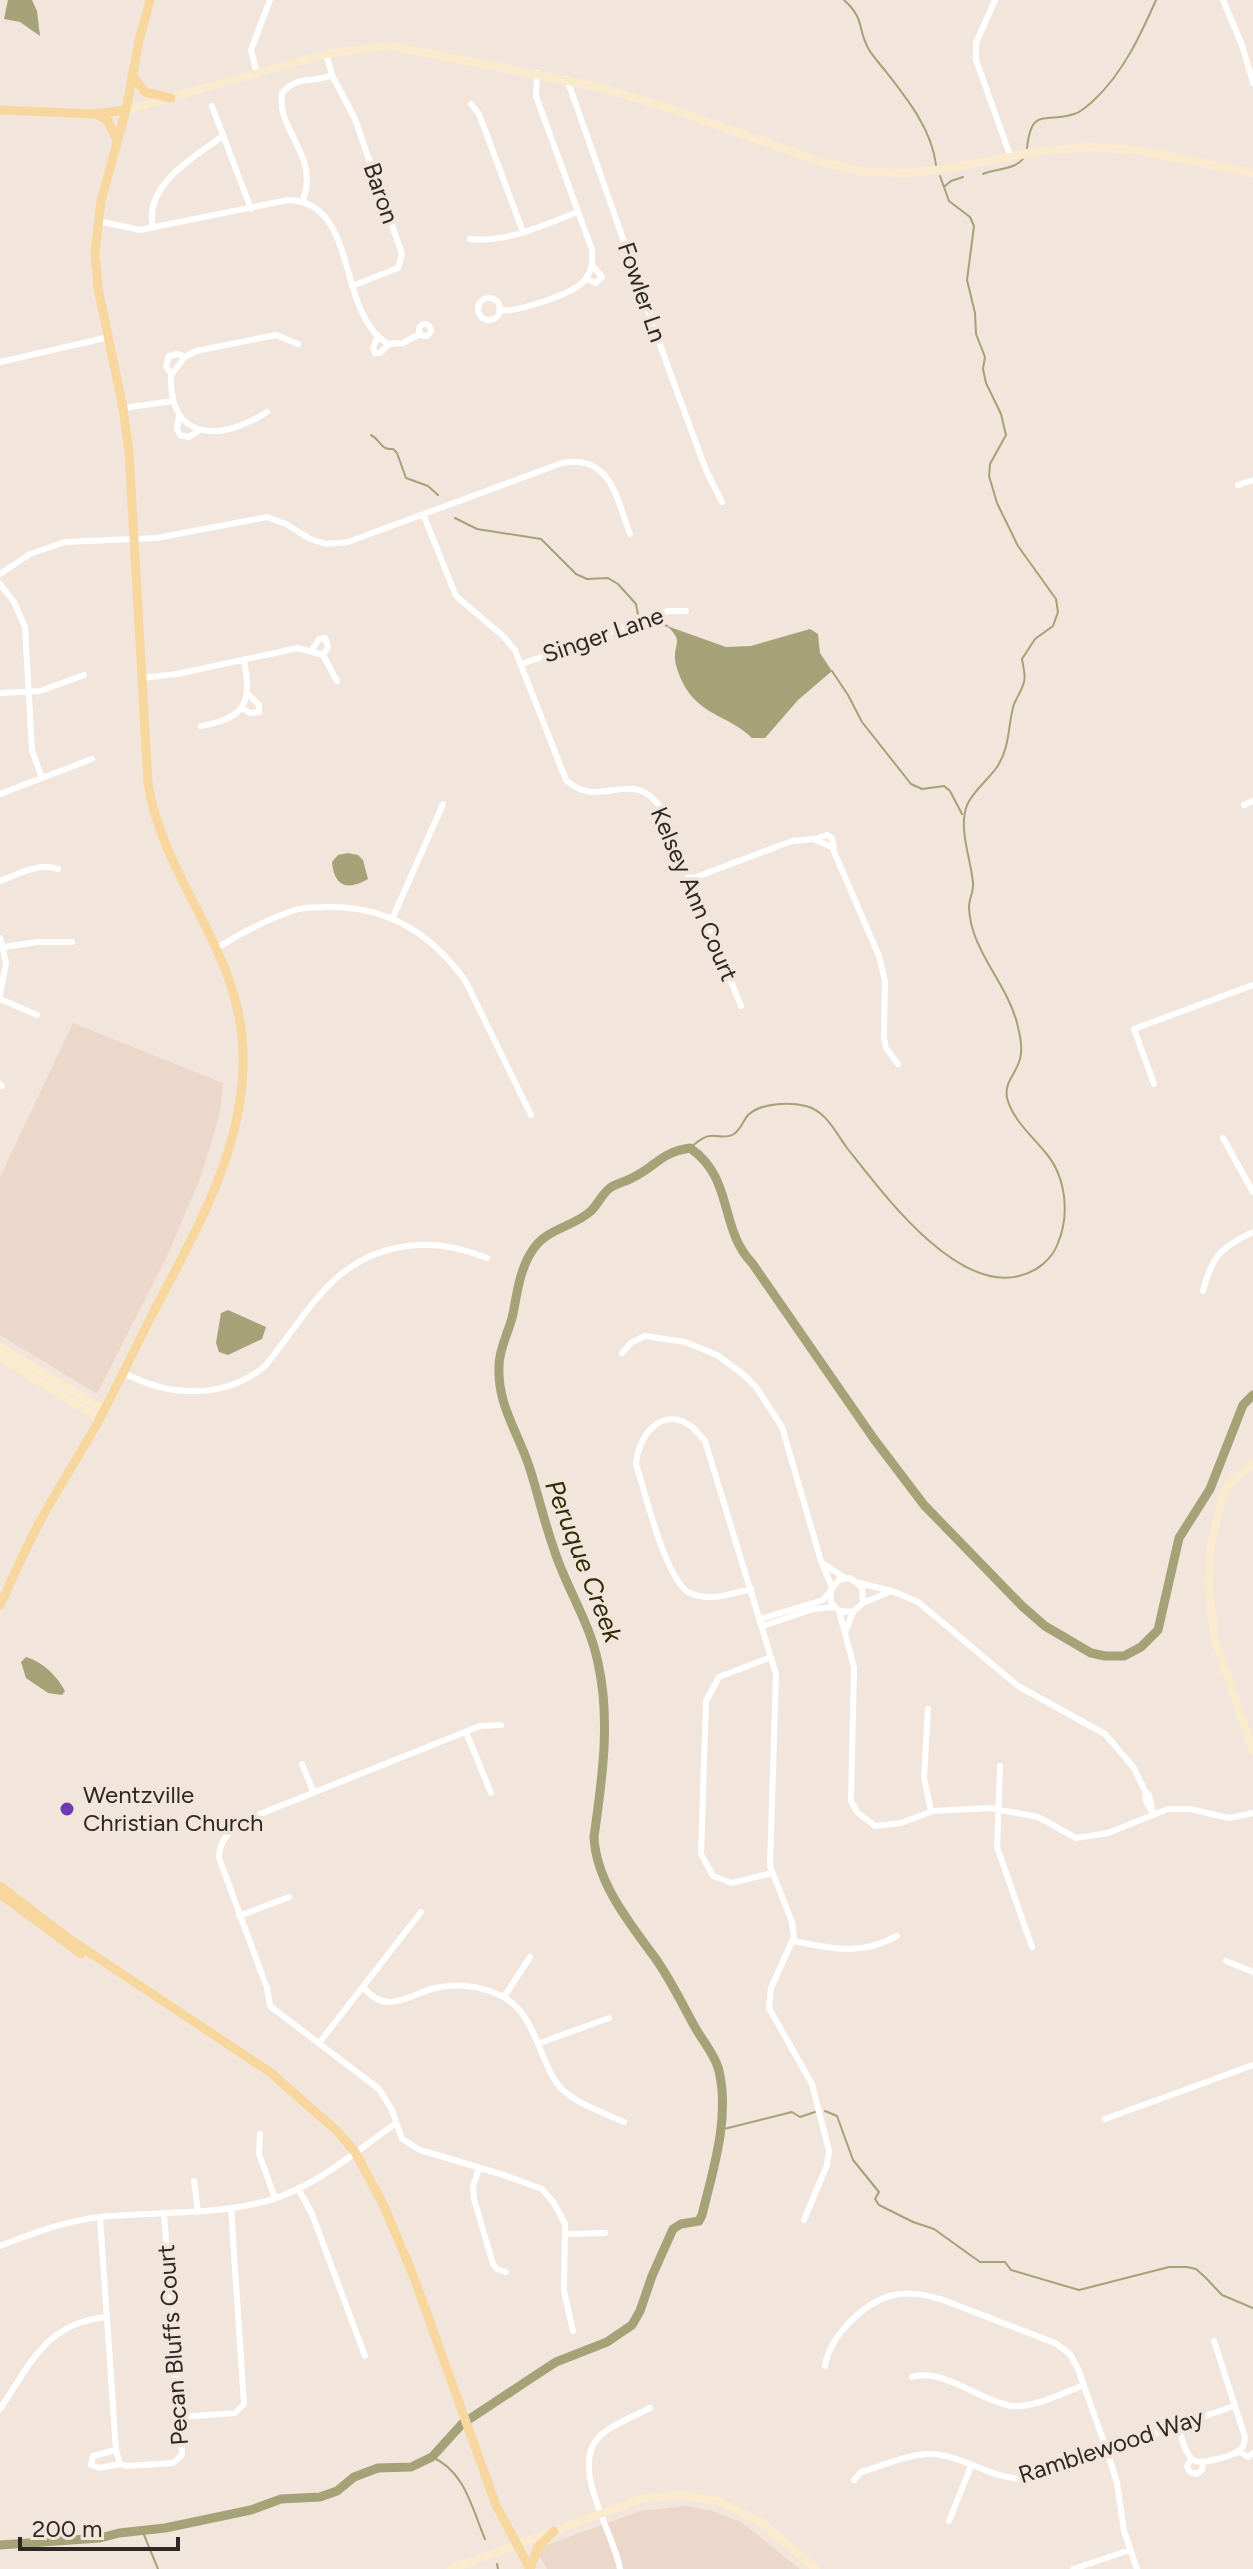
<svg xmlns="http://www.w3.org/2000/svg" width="1253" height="2569" font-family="Figtree,sans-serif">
<rect width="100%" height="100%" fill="#f2e5dc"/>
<path fill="#ecd8cb" d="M73 1023 223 1083 220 1112 202 1174 168 1254 97 1394 0 1335V1177Z
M686 2506 710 2510 741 2522 800 2569H547L538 2554 539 2548 640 2511Z"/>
<path fill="#a5a277" d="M8 0H32L37 11 40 36 20 22 4 19Z
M667 626 726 647 751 646 810 629 818 634 820 653 832 671 798 700 765 738H752C732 718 703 715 687 690 682 683 676 668 675 660 674 641 684 642 667 626Z
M348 853 358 855 363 860 368 879C348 891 334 887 332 862L338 855Z
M228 1310 266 1327 262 1339 228 1355 219 1352 216 1343 221 1313Z
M26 1657C43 1662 57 1676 65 1691L62 1695 48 1693 26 1678 21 1662Z"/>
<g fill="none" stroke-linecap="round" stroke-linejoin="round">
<path stroke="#a5a277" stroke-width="2" d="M844 0C865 19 857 27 868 48 873 57 881 65 887 73 908 100 932 130 936 165
M1027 148C1032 106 1044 124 1074 114 1079 113 1089 105 1094 100 1123 73 1140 36 1156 0
M983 174C996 169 1015 169 1023 159
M945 186 951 181 963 177
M371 435C381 440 380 450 393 449L397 453 406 478 428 486 438 495
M455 518 477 529 541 539 576 574 587 579 608 578 618 584 636 604 638 615
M659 622 667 626
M832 671 848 695 862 722 911 784 922 789 944 786 950 791 962 814
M690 1148C696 1143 703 1136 710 1136 719 1135 726 1139 734 1134 741 1129 743 1121 748 1115 761 1103 788 1102 806 1106 826 1111 836 1133 847 1148 882 1192 955 1292 1019 1276 1036 1272 1052 1260 1058 1243 1070 1214 1066 1176 1045 1152 1031 1135 1013 1120 1007 1098 1004 1082 1016 1074 1020 1059 1023 1048 1020 1035 1017 1023 1007 983 970 950 969 907 969 899 974 891 973 883 971 859 958 829 967 805 973 791 988 780 997 767 1011 745 1007 728 1014 704 1017 697 1022 690 1024 682 1026 676 1023 666 1022 659L1035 639 1053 626 1058 612 1056 599 1018 546 997 503 989 476 990 464 1006 435 1001 414 986 383 983 369 985 357 976 334 975 313 967 280 974 226 970 217 949 201 940 176
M825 2111 837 2116 853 2160 879 2192 875 2199 879 2205 913 2222 934 2229 980 2262H1005L1011 2270 1079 2290 1169 2267H1187L1196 2269 1205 2277 1222 2295 1253 2308
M720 2130 792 2112 800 2117 815 2112
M432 2457C465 2471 472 2509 485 2539
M142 2530 158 2569
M497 2564 498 2569"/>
<path stroke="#a5a277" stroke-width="9" d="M0 2545 100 2538 119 2533 165 2528 251 2510 281 2499 320 2497 337 2491 354 2477 378 2468 411 2467 432 2457 462 2424 533 2377 556 2362 607 2342 632 2325 640 2311 652 2276 673 2229 681 2224 699 2221 702 2215C713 2170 730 2118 719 2071 716 2057 703 2041 696 2029 682 2004 670 1978 653 1955 628 1921 596 1881 594 1837 602 1780 611 1720 598 1663 592 1631 575 1602 563 1573 548 1539 541 1504 530 1469 519 1434 497 1405 499 1366 499 1348 509 1332 513 1314 517 1293 520 1269 532 1251 546 1228 572 1228 591 1211 598 1204 602 1194 610 1188 617 1183 625 1182 632 1178 657 1166 659 1153 690 1148 734 1178 719 1229 752 1263L874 1439 924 1505 1022 1606 1045 1626 1091 1653 1105 1656H1124L1141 1647 1158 1630 1179 1538 1210 1489 1243 1405 1253 1395"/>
<path stroke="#fff" stroke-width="6" d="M995 0 976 43V60L1011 158
M1223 0 1242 45 1253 83
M257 74 251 50 270 0
M332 75 355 119 402 254 398 268 352 286
M567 79 669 370 706 470 722 502
M471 104 479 114 523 232
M212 106 251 209
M303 200C320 155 276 131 282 93 299 74 311 84 332 75L326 54
M98 221 140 230 288 200C360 202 335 312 388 344L403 343 420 334
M153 228C143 185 194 157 223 136
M470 239C508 243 543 225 578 212
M586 279 596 283 602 277 592 265
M478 309a11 11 0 1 1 22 0a11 11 0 1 1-22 0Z
M499 310C516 313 573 294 584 281 592 271 593 262 592 250L536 96 537 73
M419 330a6 6 0 1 1 12 0a6 6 0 1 1-12 0Z
M377 338 373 348 375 353H380L389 344
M0 362 109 337
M171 374 166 366 169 356 178 354 185 357
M123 408 173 401
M267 412C222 441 169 443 171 375L185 357 196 351 276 335 298 344
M179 416 177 429 180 435 189 437 200 430
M1238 485 1253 480
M423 514 456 596 503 636 515 650 566 780C600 812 632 765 661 808L741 1006
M0 574 30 554 65 542 157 538 267 517 286 524 310 539 326 544 348 542 562 463C610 453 617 499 630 534
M0 584 14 602 25 627 32 750 42 778
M312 650 319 639 325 638 328 647 323 655
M522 664 668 611H686
M142 678 177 674 298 648 323 655 337 681
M0 693 40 691 84 675
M242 708 250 713 259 712V705L247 693
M201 726C246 718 252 703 244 660
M0 794 92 759
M1244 805 1253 801
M815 839 827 835 832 838 834 848
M691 879 792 841 813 839 832 847 879 956 885 981 884 1037 886 1048 898 1064
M0 881C19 874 39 862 58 869
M393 917 443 804
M0 938 6 962 0 996
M4 947 38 942H72
M217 948C241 933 268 919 295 910 304 907 316 908 325 907 386 905 432 933 466 982L531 1115
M0 999 37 1015
M0 1084 2 1086
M1154 1084 1134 1029 1253 985
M1223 1138 1253 1192
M1203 1291C1212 1256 1220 1248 1253 1232
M622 1353 631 1343 645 1336 685 1342 717 1355 744 1375 756 1387 782 1427 821 1561 832 1587
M124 1373C169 1397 224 1400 265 1366 309 1313 333 1255 408 1246 435 1242 462 1248 487 1258
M825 1565 845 1578
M859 1583 892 1591 918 1602 1018 1686 1105 1734 1134 1768 1145 1791 1146 1802 1153 1813
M751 1589C731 1594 710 1602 690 1593 666 1582 645 1492 636 1464 638 1436 662 1404 692 1427 697 1431 701 1437 705 1441L776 1674 770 1866 792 1922 794 1937 771 1988 769 2008 812 2084 829 2151 827 2165 804 2220
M863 1603 889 1592
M839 1611 854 1667 851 1801 857 1812 875 1826 901 1823 933 1811 990 1808 1038 1817 1076 1838 1108 1833 1168 1809H1190L1229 1818 1253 1813
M761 1619 823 1600 839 1580 850 1578 862 1587 863 1603 853 1612 839 1611 831 1603V1588
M763 1626 813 1609 834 1607
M845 1633 853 1612
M771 1657 719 1677 706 1701 701 1854 713 1876 732 1883 772 1873
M928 1709 924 1778 931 1811
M501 1725 480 1726 245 1820C230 1831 219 1839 219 1858L267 1988 270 2006 379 2089 392 2110 402 2139 420 2150 504 2175 542 2189 554 2203 565 2224 564 2291 573 2331
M466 1732 491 1793
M302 1764 313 1791
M1000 1766 997 1847 1032 1947
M1145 1791 1149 1795 1153 1813
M239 1916 289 1897
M793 1941C833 1949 860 1956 897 1936
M1226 1961 1253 1972
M363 1987C387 2016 408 1995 435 1988 456 1983 475 1985 495 1993 540 2010 537 2067 564 2091 580 2105 605 2113 624 2122
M504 1997 530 1957
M319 2043 421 1912
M540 2043 609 2018
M1105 2119 1253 2065
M260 2134 259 2154 275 2198
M479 2168 473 2187 474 2199 493 2264 497 2269 506 2272
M194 2181 198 2212
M298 2188 312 2214 365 2356
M100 2217 116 2450 120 2464 126 2466 173 2463 182 2455 164 2213
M567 2234 605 2233
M0 2246C33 2233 65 2221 100 2217 156 2211 215 2216 270 2200 317 2186 356 2151 395 2124
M825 2366C830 2336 863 2303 893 2295 910 2291 926 2295 943 2300L1055 2343 1070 2354 1078 2369 1107 2451 1117 2483 1124 2531 1137 2569
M912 2377C942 2367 982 2402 1012 2406 1035 2408 1063 2393 1084 2385
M0 2409C32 2362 45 2324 106 2317
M180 2417 235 2413 244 2404 231 2208
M1178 2425C1181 2435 1185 2454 1193 2460 1201 2465 1235 2456 1241 2449 1245 2445 1244 2442 1245 2437L1214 2341
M116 2450 93 2456 91 2465 99 2468 120 2464
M1238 2451 1248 2457 1253 2453
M1191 2458 1187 2467 1190 2472 1197 2474 1202 2470 1203 2462
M854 2480 861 2472C882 2466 906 2455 928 2454 961 2453 989 2479 1024 2479L1234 2406
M949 2521 971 2466
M620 2569C614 2532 567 2465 601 2435 615 2423 635 2416 650 2408
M1073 2569 1130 2550"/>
<path stroke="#fbebce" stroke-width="8" d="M126 110 326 54 390 46 598 87 669 108 824 163 866 172 909 173 937 170 1044 151 1090 147 1135 150 1253 173
M0 1347 104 1410
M0 1357 100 1419
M1253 1464 1230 1483 1222 1497 1210 1551 1209 1586 1214 1636 1253 1751
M451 2569 644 2498 682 2495 720 2502 761 2522 816 2569"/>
<path stroke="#f7d79e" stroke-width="9" d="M132 75 145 92 171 98
M0 110 95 114 126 110
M98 115 108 121 117 141
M0 1605C14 1576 26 1546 42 1518 60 1484 82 1452 100 1418 117 1386 133 1353 149 1321 194 1232 252 1141 242 1037 234 945 162 875 148 783L129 452 123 408 98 288 95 253 101 201 126 110 139 41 150 0
M0 1886 71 1940 271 2073 337 2131 355 2152 384 2206 413 2275 496 2505 530 2569
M0 1894 81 1954
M530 2569 538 2547 554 2531"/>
</g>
<circle fill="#6d3ab1" stroke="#f2e5dc" stroke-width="3" cx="67" cy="1809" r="8"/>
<g text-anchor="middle" stroke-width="8" stroke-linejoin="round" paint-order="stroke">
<g font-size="24" fill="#2d2825" stroke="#f2e5dc">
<text transform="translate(381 193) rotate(71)" y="8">Baron</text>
<text transform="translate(642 292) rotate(71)" y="8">Fowler Ln</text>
<text transform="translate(603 635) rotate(-19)" y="8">Singer Lane</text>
<text transform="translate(694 894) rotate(67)" y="8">Kelsey Ann Court</text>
<text transform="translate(173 2345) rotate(-94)" y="8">Pecan Bluffs Court</text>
<text transform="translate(1111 2446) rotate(-18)" y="8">Ramblewood Way</text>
</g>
<g font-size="24" fill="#2d2825" stroke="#f2e5dc" text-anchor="start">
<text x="83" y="1803">Wentzville<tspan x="83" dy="28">Christian Church</tspan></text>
</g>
<g font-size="26" font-style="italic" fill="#2e2b06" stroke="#f2e5dc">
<text transform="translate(584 1561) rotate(69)" y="9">Peruque Creek</text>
</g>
</g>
<path d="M20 2537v12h158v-12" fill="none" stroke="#2d2825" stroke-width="4"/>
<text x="32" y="2537" font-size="24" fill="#2d2825" stroke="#f2e5dc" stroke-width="6" paint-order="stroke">200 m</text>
</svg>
